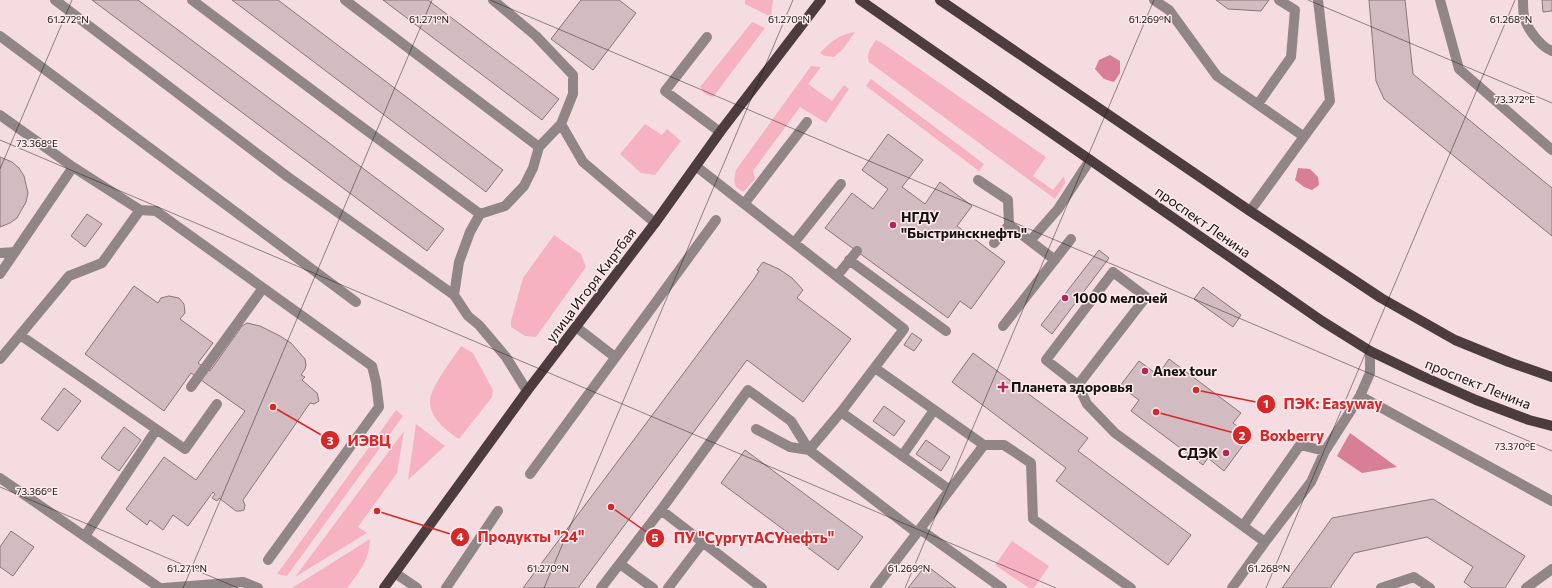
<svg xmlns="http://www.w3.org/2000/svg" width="1552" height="588" font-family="Commissioner,sans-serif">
<rect width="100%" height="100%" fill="#f4dce1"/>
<path fill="#f7b2c2" d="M745 0H773L771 17 745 4Z
M752 22 765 28 713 97 705 94 700 87Z
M855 32 843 49 834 57 825 56 820 53C832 41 838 35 855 32Z
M876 40 882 43 1046 157 1033 176 1053 190 1064 176 1065 183 1055 199 869 62C866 54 871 47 876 40Z
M811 66 821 67 808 84 832 101 844 85 849 89 826 123 800 107 753 171 755 179 743 192 736 187 734 181 736 170Z
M871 79 984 164 979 171 866 86Z
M645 124 662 135 667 129 681 141 655 175 641 173 620 154Z
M554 235 581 254 586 267 536 337 525 336 511 327V321L523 278Z
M461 346 473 353 493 390 492 397 459 439C447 431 429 418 430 400 431 387 453 358 461 346Z
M396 410 403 416 287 576 277 574Z
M416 424 445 446 408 480Z
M404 431 397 473 358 527 367 533 295 577Z
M370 539C369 561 360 571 347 588H292Z
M1012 541 1049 566 1034 588H1029L995 565Z"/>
<path fill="#d87e95" d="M1110 55 1120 61V73L1114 82 1104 79 1095 69 1099 60Z
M1298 168 1310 169 1318 177 1319 185 1312 190 1304 187 1295 180Z
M1350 433 1397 467 1362 473 1337 456Z"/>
<path fill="#d3bcc1" stroke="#8a757a" d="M92 0H138L444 229 427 251Z
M232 0H278L503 170 486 192Z
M383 0H428L559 99 542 120Z
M581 0H619L636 13 593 70 551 39Z
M1216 0H1269L1261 11 1228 9Z
M1369 0H1405L1413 74 1552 188V236L1384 99 1376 81Z
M1542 0H1552V11L1543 12Z
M888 134 923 160 902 187 925 204 940 182 972 206 957 226 1005 262 971 309 960 301 948 318 825 228 852 193 873 209 888 189 862 170Z
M0 157 12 162 19 168 24 176 28 193 26 202 17 218 10 223 0 227Z
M87 214 102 224 85 247 71 236Z
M1099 250 1109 258 1052 334 1041 325Z
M763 262 779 269 792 278 803 290 797 298 851 339 803 402 747 360 578 588H523L754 279 759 271 757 270Z
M134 286 158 303 161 298 169 296 179 298 184 304 185 313 180 319 213 343 198 363 210 371 242 326 247 323 260 326 280 336 291 343 305 359 306 365 305 369 301 375 305 377 302 380 317 393 319 401 314 404 310 403 243 500 245 505 244 510 240 511H236L219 498 217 501 212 498 215 494 213 492 188 526 173 515 163 530 150 520 147 525 126 509 164 457 196 480 245 411 191 373 164 411 85 354Z
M1203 287 1241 315 1233 327 1194 299Z
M912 333 922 340 914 351 904 345Z
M973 353 1088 438 1078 451 1191 535 1168 565 1056 481 1066 468 952 382Z
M1169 359 1241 413 1233 423 1250 436 1224 471 1208 458 1203 465 1131 411 1139 400 1120 386 1139 361 1158 375Z
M64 388 81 401 58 431 41 419Z
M884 406 905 421 894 436 873 421Z
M124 427 141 440 119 471 101 458Z
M926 440 950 457 941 471 916 454Z
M745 450 863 537 838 570 721 483Z
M1433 499 1525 556 1505 588H1472L1464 582 1473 567 1427 537 1354 553 1330 588H1282L1332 518Z
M11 531 34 547 13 576 0 567V547Z
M926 565 956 588H908Z"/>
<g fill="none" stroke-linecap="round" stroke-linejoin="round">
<path stroke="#908688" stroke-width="10" d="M55 0 288 177 454 295 468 316 479 325 506 357 527 391
M192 0 339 110 480 214
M345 0 539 147
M1154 0 1169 10 1217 76 1303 136
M1440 0 1459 69 1552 150
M1523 0C1523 5 1523 11 1524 16 1526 28 1541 47 1552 51
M0 36 356 302
M707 37 665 91 720 132
M1258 104 1291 57 1295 10 1279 0
M0 115 73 167 140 210 156 211 372 366 376 382 379 407 268 560
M561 124 583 162 655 223
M697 167 904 329 841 412 809 450
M978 180 1008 200 1009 225 1055 260
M744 204 807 122
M1250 211 1330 101 1318 0
M1030 241 1058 209 1090 160
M794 243 841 184
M994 243 1009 225
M0 253 15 252
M849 260 946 331
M0 274 73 167
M837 276 857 251
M454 295 459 262 470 232 480 214 505 206 524 186 533 168 539 147 561 124 573 94V75L536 36 493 0
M1003 326 1071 239
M576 327 615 357
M20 335 185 449 217 404
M0 359 69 276 102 263 140 210
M875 368 984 445H1004L1031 463 1033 519 1131 588
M1078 385 1146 297 1113 272 1046 360 1078 385 1087 404 1115 433 1265 542
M191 387 263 288
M1360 396 1552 501
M841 412 950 490
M756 429 790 447 809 450
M902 456 934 410
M530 474 716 220
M0 478 160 588
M661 510 762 588
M1243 526 1300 445 1325 451
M921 530 1002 588
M85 536 156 430
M620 564 653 588
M395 573 417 588
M163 588 243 582 258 588
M446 588 498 511
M601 588 661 510 748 390 791 421 809 450 917 533
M668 588 703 542
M875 588 984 445
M1232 588 1265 542 1311 482 1325 451 1360 396 1370 373V351
M1381 588 1414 577 1430 588
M1526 588 1552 569"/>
<path stroke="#4c3c3f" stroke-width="10" d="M860 0 1224 253 1322 321 1370 351 1422 376 1476 400 1529 420 1552 426
M940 0 1250 211 1381 298 1455 340 1509 362 1552 377
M384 588 527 391 655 223 720 132 821 0"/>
</g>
<path fill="none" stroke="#171011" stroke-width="1" stroke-opacity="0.45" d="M490 0 1552 451M1308 0 1552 103M0 140 1056 588M0 169 72 0M0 487 238 588M183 588 432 0M544 588 793 0M905 588 1154 0M1266 588 1515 0"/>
<g fill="#b2245a" stroke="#feebee" stroke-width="1.5">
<circle cx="893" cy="225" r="4"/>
<circle cx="1065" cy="298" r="4"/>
<circle cx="1145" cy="371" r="4"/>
<path d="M1001 381h4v4h4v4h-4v4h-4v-4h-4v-4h4z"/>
<circle cx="1226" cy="453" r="4"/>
</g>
<g text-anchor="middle" stroke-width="3" stroke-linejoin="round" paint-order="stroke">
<g font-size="14" font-weight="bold" fill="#171011" stroke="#feebee" text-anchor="start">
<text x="901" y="222">НГДУ<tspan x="901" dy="16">"Быстринскнефть"</tspan></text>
<text x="1073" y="303">1000 мелочей</text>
<text x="1153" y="376">Anex tour</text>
<text x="1011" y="392">Планета здоровья</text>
<text x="1218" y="458" text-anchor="end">СДЭК</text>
</g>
<g font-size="14" fill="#171011" stroke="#feebee">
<text transform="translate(1203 222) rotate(35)" y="5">проспект Ленина</text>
<text transform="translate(591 285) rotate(-53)" y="5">улица Игоря Киртбая</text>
<text transform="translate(1478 384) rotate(22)" y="5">проспект Ленина</text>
</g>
</g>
<g font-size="10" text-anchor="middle" fill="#171011" stroke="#feebee" stroke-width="3" stroke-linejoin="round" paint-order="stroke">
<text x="68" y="23">61.272°N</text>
<text x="429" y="23">61.271°N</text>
<text x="789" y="23">61.270°N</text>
<text x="1150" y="23">61.269°N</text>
<text x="1511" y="23">61.268°N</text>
<text x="1515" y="103">73.372°E</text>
<text x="37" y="147">73.368°E</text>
<text x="1515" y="450">73.370°E</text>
<text x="37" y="495">73.366°E</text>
<text x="187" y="572">61.271°N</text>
<text x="548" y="572">61.270°N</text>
<text x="909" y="572">61.269°N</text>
<text x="1269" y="572">61.268°N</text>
</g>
<path fill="none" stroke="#d62828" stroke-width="1.5" d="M1196 390L1266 404M1156 412L1242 435M273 407L330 440M377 511L460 537M611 507L655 538"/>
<g fill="#d62828" stroke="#feebee" stroke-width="1.5">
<circle cx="1196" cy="390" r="4"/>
<circle cx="1156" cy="412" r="4"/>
<circle cx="273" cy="407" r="4"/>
<circle cx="377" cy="511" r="4"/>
<circle cx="611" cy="507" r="4"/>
<circle cx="1266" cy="404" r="10"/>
<circle cx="1242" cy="435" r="10"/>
<circle cx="330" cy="440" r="10"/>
<circle cx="460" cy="537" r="10"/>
<circle cx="655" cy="538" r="10"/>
</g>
<g font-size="12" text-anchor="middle" font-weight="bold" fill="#fff">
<text x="1266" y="408">1</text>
<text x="1242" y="440">2</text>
<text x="330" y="445">3</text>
<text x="460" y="541">4</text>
<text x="655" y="542">5</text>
</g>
<g font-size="15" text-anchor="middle" font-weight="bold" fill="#d62828" stroke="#feebee" stroke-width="3" stroke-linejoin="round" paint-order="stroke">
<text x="1333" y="409">ПЭК: Easyway</text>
<text x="1292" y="441">Boxberry</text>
<text x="369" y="446">ИЭВЦ</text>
<text x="531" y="542">Продукты "24"</text>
<text x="754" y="543">ПУ "СургутАСУнефть"</text>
</g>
</svg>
